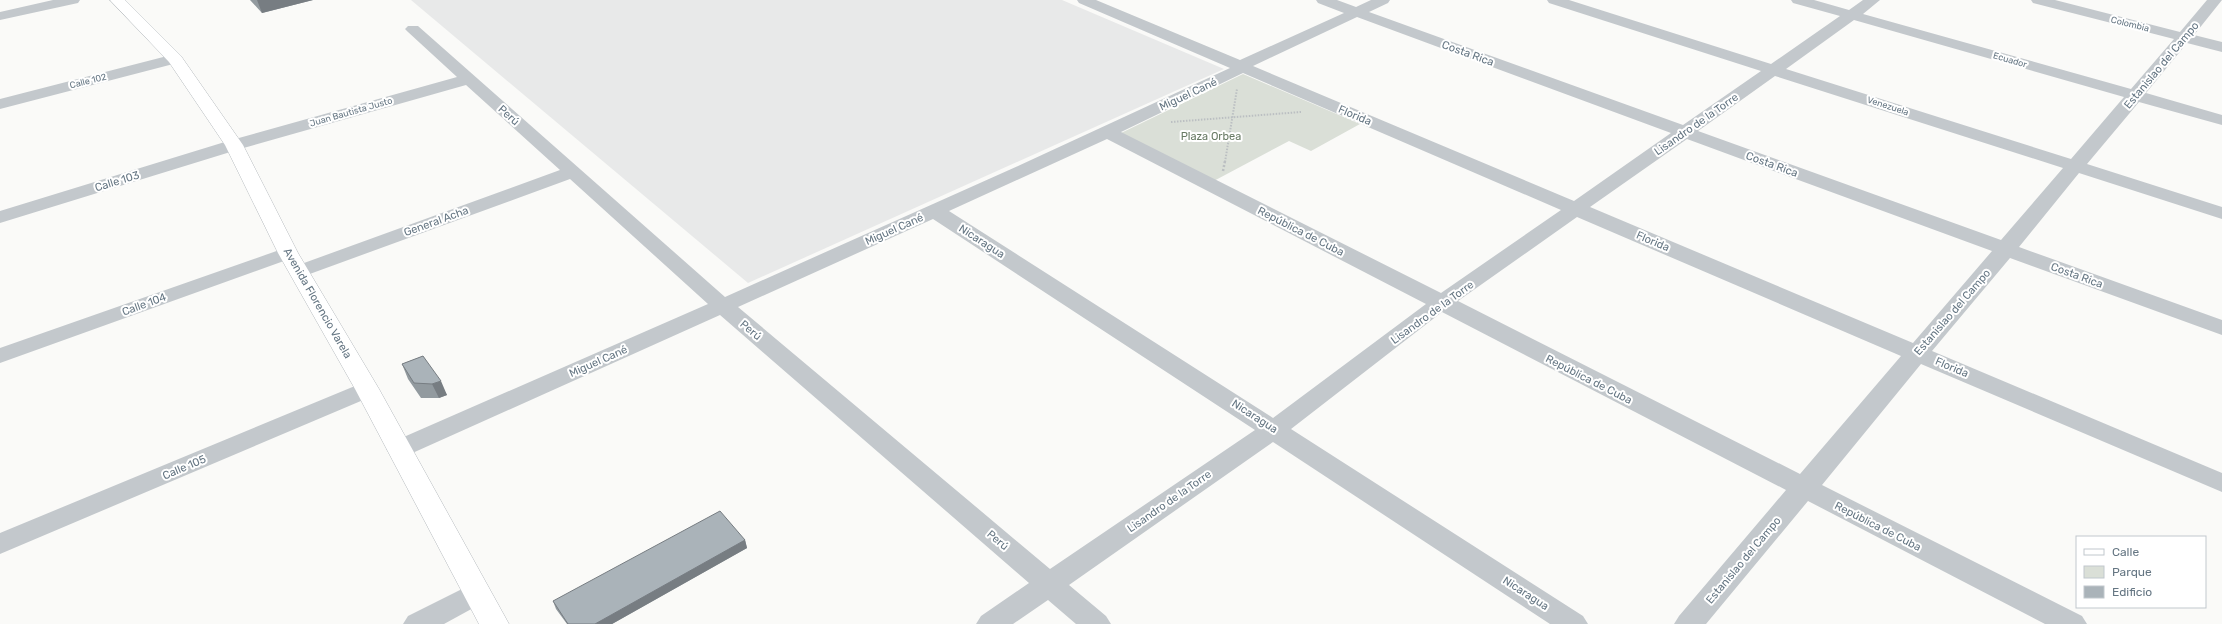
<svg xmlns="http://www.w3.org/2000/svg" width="2222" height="624" font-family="Rubik,sans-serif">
<rect width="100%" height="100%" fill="#fafaf8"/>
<path fill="#e8e9e9" d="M411 0H1062L1224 69 748 283Z"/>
<path fill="#dadfd7" d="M1243 74 1360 124 1311 151 1289 141 1210 183 1119 134Z"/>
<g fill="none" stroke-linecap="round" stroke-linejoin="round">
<g stroke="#b5babe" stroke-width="1">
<path id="major" d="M110 0H125L181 56 243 145 298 253 379 389 509 624H479L355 389 278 253 225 145 169 62Z"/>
</g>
<path stroke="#bbbfc2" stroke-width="2" stroke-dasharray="1.5 1.5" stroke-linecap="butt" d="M1171 122 1301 112
M1225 162 1237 89"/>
<path stroke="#bbbfc2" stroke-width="2.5" stroke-dasharray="2 2" stroke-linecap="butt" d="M1223 171 1225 161"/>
<path fill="#c3c8cc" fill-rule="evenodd" d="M53 0H80L78 3 0 20V12Z
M1077 0H1096L1240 60 1344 13 1318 3 1316 0H1337L1356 7 1371 0H1390L1388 3 1369 12 1683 125 1761 71 1549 3 1547 0H1569L1771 64 1840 16 1793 3 1791 0H1814L1849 10 1863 0H1880L1863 14 2131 89 2174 39 2033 3 2031 0H2055L2180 32 2207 0H2222L2194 35 2222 42V52L2187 43 2146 93 2222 115V125L2139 102 2087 164 2222 207V219L2079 173 2019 247 2222 320V335L2010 258 1932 351 2222 473V492L1921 364 1822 485 2082 616 2087 624H2045L1808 501 1706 624H1674L1679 616 1786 490 1442 312 1291 429 1583 616 1588 624H1550L1273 442 1069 585 1106 616 1111 624H1076L1048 600 1013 624H976L981 616 1029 583 720 315 408 455 399 458 390 455 386 449 390 443 708 304 570 179 307 275 300 277 293 275 289 271 293 267 560 170 466 85 240 149 0 223V211L228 141 457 77 408 32 405 29 408 26H418L725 297 1018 166 1230 68 1079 3ZM1357 17 1671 133 1574 201 1253 66ZM1854 20 2124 97 2071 159 1786 69ZM1243 73 1561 210 1441 293 1121 132ZM1775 76 2063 168 2001 240 1698 131ZM1107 139 1426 304 1273 418 949 211ZM1687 139 1992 251 1913 343 1590 207ZM1577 217 1901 356 1800 474 1458 301ZM933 219 1255 430 1050 569 738 307Z
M175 54 181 56 183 59 181 62 0 109V99Z
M288 247 295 249 298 253 295 257 0 363V348Z
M367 381 375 383 379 389 375 395 0 554V533Z
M476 582 486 585 490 593 486 601 444 624H403L408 616Z"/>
<use href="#major" fill="#fff" fill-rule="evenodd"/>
</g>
<path fill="#929a9f" d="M250 0H313L262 13Z
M423 356 447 395 439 398H421L408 379 402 364Z
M745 540 747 548 612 624H567L556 609 553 601Z"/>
<path fill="#777d82" d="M257 0H313L262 13Z
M441 381 447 395 439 398 432 384Z
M745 540 747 548 612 624H595Z"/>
<path fill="#aab3b9" stroke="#777d82" d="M423 356 441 381 432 384 414 383 402 364Z
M720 511 745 540 595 624H568L553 601Z"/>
<g text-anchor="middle" stroke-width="4" stroke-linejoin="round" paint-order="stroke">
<g font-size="9" fill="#657683" stroke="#fff">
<text transform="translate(2130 24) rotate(14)" y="3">Colombia</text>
<text transform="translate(2010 60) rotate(16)" y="3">Ecuador</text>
<text transform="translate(88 81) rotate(-14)" y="3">Calle 102</text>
<text transform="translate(1888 106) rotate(18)" y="3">Venezuela</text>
<text transform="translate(351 112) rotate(-16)" y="3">Juan Bautista Justo</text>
</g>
<g font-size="11" fill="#657683" stroke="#fff">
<text transform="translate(1468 53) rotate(20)" y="4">Costa Rica</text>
<text transform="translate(2161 65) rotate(-50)" y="4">Estanislao del Campo</text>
<text transform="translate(1188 94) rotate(-25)" y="4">Miguel Cané</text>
<text transform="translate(509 115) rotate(42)" y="4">Perú</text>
<text transform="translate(1355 115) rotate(23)" y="4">Florida</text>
<text transform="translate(1696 124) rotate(-35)" y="4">Lisandro de la Torre</text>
<text transform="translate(1772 164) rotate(20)" y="4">Costa Rica</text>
<text transform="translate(117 181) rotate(-17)" y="4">Calle 103</text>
<text transform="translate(436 221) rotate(-20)" y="4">General Acha</text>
<text transform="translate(894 229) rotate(-24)" y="4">Miguel Cané</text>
<text transform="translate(1301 231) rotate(27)" y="4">República de Cuba</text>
<text transform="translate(982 241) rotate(33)" y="4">Nicaragua</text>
<text transform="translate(1653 241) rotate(23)" y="4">Florida</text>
<text transform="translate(2077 275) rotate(20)" y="4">Costa Rica</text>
<text transform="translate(318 303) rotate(60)" y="4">Avenida Florencio Varela</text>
<text transform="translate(144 304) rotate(-20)" y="4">Calle 104</text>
<text transform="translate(1432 312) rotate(-36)" y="4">Lisandro de la Torre</text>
<text transform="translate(1952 312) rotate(-49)" y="4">Estanislao del Campo</text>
<text transform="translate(751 330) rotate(40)" y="4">Perú</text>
<text transform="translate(598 361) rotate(-24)" y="4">Miguel Cané</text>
<text transform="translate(1952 367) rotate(23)" y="4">Florida</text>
<text transform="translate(1589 379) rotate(27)" y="4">República de Cuba</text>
<text transform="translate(1255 416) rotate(33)" y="4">Nicaragua</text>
<text transform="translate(184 467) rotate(-23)" y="4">Calle 105</text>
<text transform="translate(1169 501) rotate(-35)" y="4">Lisandro de la Torre</text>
<text transform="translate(1878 526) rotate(27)" y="4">República de Cuba</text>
<text transform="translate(998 540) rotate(40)" y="4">Perú</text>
<text transform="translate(1743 560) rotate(-50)" y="4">Estanislao del Campo</text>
<text transform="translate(1526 593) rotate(33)" y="4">Nicaragua</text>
</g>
<g font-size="11" fill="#687a64" stroke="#fff">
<text x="1211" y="140">Plaza Orbea</text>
</g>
</g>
<rect x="2076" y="536" width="130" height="72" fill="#ffffff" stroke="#c1c8cd"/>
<rect x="2084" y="549" width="20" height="6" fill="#ffffff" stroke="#c1c8cd"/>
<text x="2112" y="556" font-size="12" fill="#657683">Calle</text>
<rect x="2084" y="566" width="20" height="12" fill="#dadfd7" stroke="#c1c8cd"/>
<text x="2112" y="576" font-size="12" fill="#657683">Parque</text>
<rect x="2084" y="586" width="20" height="12" fill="#aab3b9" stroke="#c1c8cd"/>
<text x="2112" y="596" font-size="12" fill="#657683">Edificio</text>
</svg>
